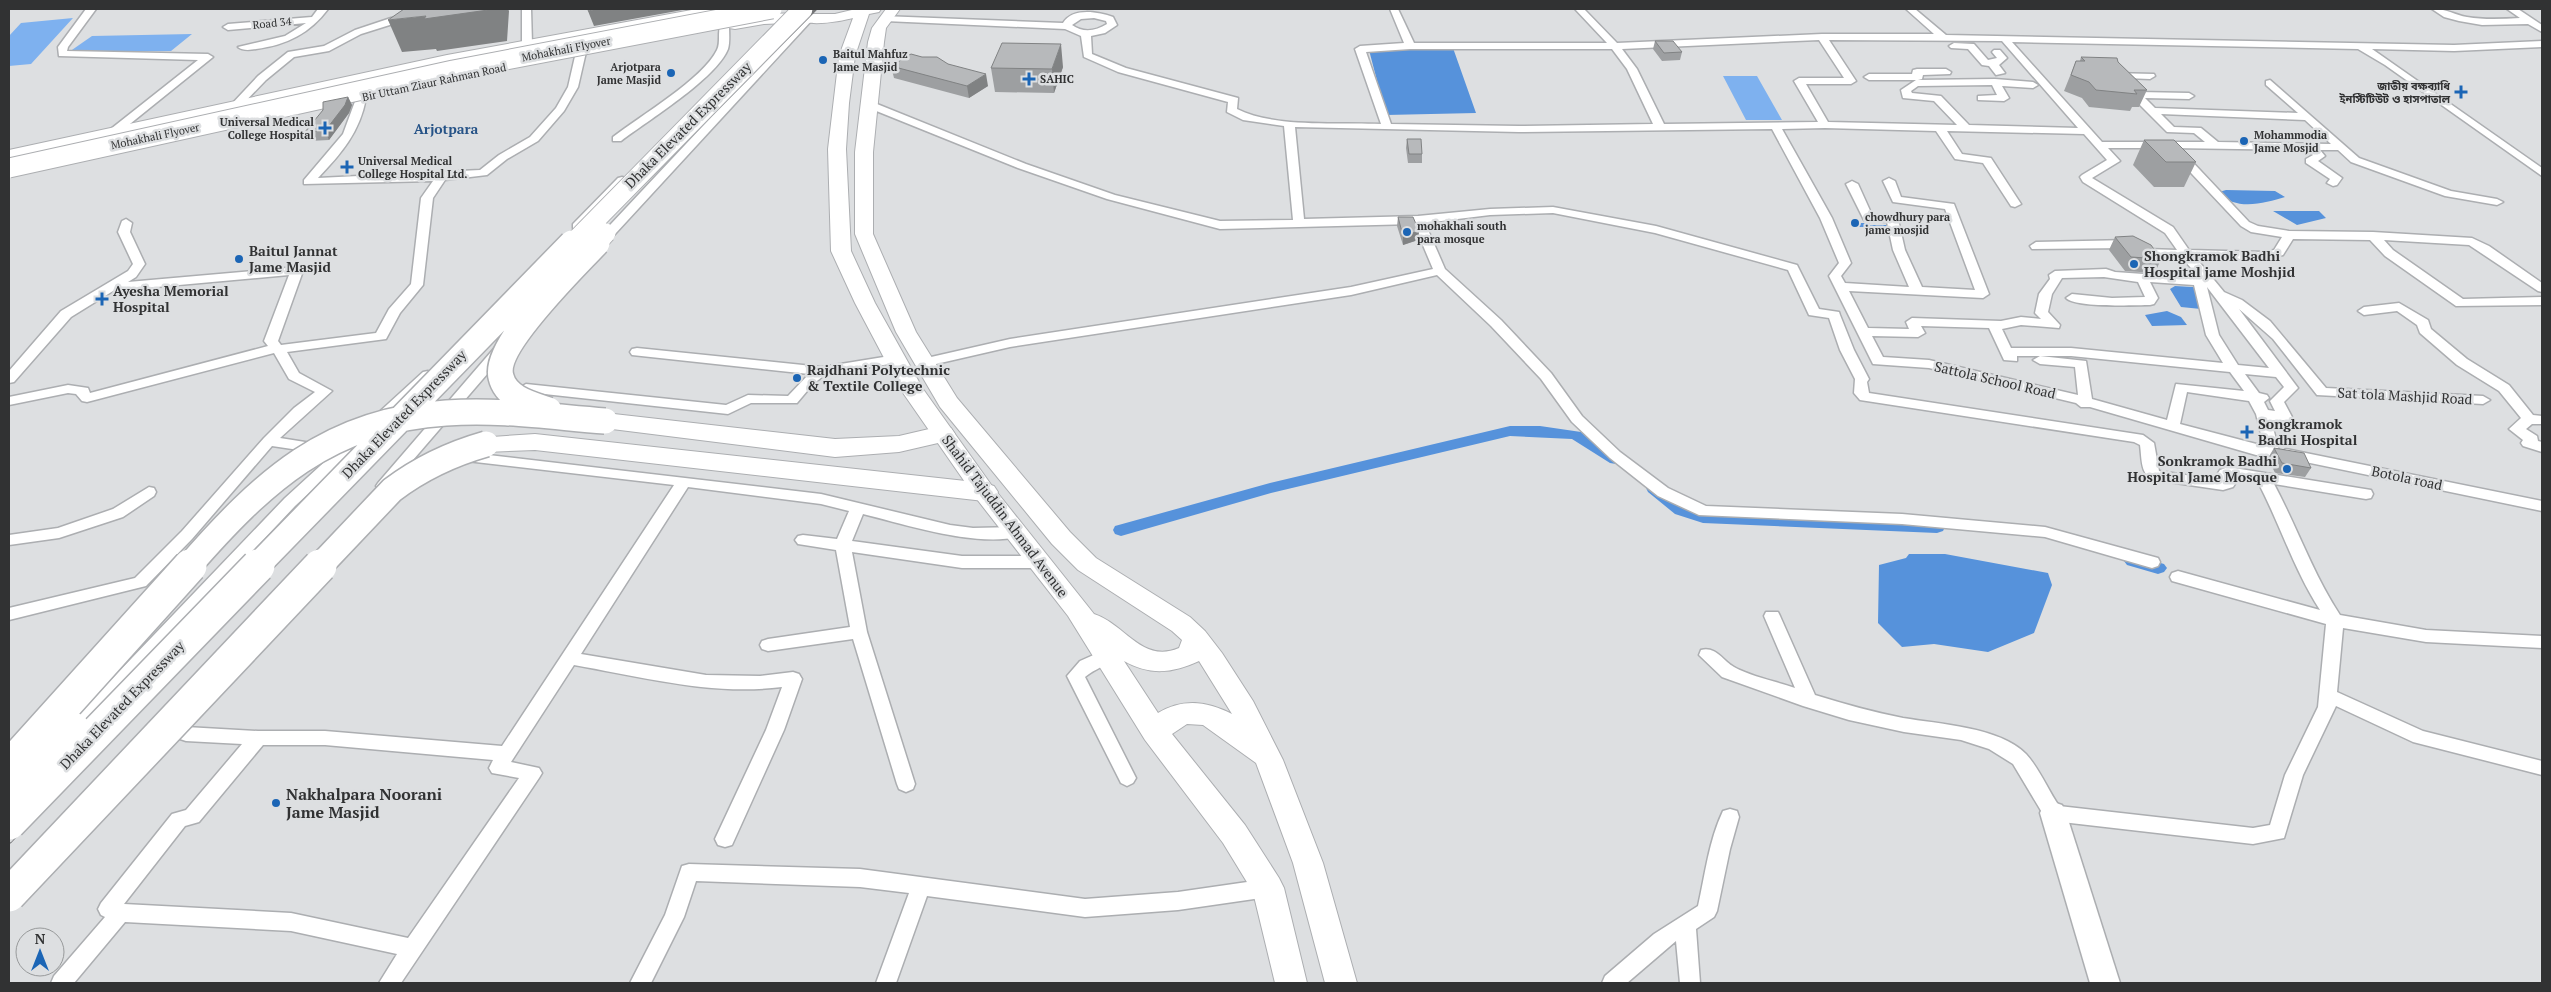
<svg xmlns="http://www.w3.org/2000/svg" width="2551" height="992" font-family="'PT Serif','Noto Sans Bengali',serif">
<rect width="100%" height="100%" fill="#dddfe1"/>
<path fill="#7eb1ef" d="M73 18 31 64 9 66V36L21 23Z
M192 34 171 51 69 52 92 36Z
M1723 76H1757L1782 120H1746Z"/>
<path fill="#5692db" d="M1453 48 1476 113 1386 115 1369 50Z
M2226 190 2275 191 2285 197C2265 203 2235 212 2219 192Z
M2273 211H2319L2326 218 2297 225Z
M2175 286 2210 288V301L2201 309 2181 307 2170 289Z
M2167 311 2181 317 2187 325 2152 326 2145 315Z
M1909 554H1945L2048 573 2052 585 2034 633 1988 652 1934 644 1902 647 1878 623 1879 565 1906 558Z"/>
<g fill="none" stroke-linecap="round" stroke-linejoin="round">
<path stroke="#5692db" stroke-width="4" d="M1853 225H1868
M1869 227H1894"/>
<path fill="#5692db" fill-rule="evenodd" d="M1510 426H1540L1581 432 1624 459 1616 464 1610 463 1572 439 1510 436 1271 493 1121 536 1115 534 1113 530 1115 526 1270 483Z
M1654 483 1660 484 1687 506 1704 511 1937 521 1943 523 1945 527 1943 531 1937 533 1703 523 1675 514 1648 492 1646 488 1648 484Z
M2133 555 2164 564 2167 568 2164 572 2158 574 2127 565 2124 561 2127 557Z"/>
<g stroke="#acaeb1" stroke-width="3">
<path id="street" d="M86 9H96L68 47 67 51 208 54 213 57 115 136H107V132L198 60 59 56 58 47Z
M318 9H328C310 33 287 45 256 49 250 50 243 51 238 47L285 36 306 23 228 30 223 27 228 24 312 17Z
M424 9H436L417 19 396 23 361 34 329 51 294 57 266 80 238 109 229 107 258 76 288 52 324 46 355 30 391 18 412 15Z
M522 9H531L532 44 543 51V55H537L522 45Z
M1390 9H1398L1414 43H1607L1575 9H1584L1617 43 1822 34H1934L1906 9H1915L1946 35 2454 45 2542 41V47L2454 51 2372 49 2542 168V176L2385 65 2358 49 2012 42 2102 142H2161L2166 144 2171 142H2205L2194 133 2167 132 2112 77V73L2154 74 2155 76 2150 79 2125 78 2139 92 2189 93 2194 96 2189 99 2145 98 2155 108 2298 113 2266 85V81L2270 80 2359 158 2451 191 2497 199 2503 202 2497 205 2445 196 2351 162 2338 150H2320L2325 156 2318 161 2342 178 2337 185 2333 186 2327 183 2330 179 2306 163V159L2313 155 2308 150 2171 148 2166 146 2161 148H2108L2120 161 2092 178 2173 227 2189 250 2264 252 2274 250 2282 237 2251 232 2241 226 2176 157 2175 155 2180 152 2184 153 2249 222 2258 226 2289 231 2373 232 2472 238 2489 246 2542 283V292L2538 291 2469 245 2384 240 2393 250 2463 299 2542 297V305L2456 306 2385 256 2370 240 2293 239 2283 255 2264 260 2196 258 2224 292 2242 300 2270 321 2326 388 2483 396 2490 400 2483 404 2317 395 2273 339 2239 309 2298 388 2284 402 2292 417 2290 420H2271L2279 451 2272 456 2256 455 2090 407H2081L2076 403 1929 368 1873 364 1829 276 1839 263 1820 218 1772 129 1519 132 1295 127 1304 219 1418 216 1490 209 1553 207 1656 226 1797 265 1819 309 1839 312 1840 315 1854 350 1869 379 1867 382 1869 393 2143 435 2154 443 2159 471 2219 480 2218 473 2220 470 2228 467 2371 490 2373 494 2371 498 2366 499 2274 484C2297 527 2313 574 2340 615L2426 630 2542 636V648L2426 642 2343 628 2337 692 2423 731 2542 761V775L2413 742 2336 706 2303 775 2284 838 2253 844 2053 821 2046 819 2013 764 1989 749 1961 740 1904 732 1849 720 1803 706 1722 677 1699 655 1701 650C1716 646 1723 661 1734 667 1752 677 1775 681 1795 688L1764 616 1766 612H1778L1780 616 1815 695C1844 704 1873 712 1903 718 1938 724 2000 727 2026 754 2039 768 2048 790 2059 806L2253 828 2270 825 2285 775 2318 707 2326 624 2172 581 2170 577 2172 573 2178 571 2320 610C2294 570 2280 524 2258 482L2234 478 2235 484 2233 487 2223 490 2155 480C2140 476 2142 459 2140 445L2134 442 1860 400 1854 393 1855 379 1840 350 1829 318 1809 315 1788 270 1655 233 1553 213 1490 215 1425 223 1445 269 1501 320 1551 373 1582 416 1620 452 1668 488 1706 506 1902 514 2045 527 2158 558 2160 562 2158 566 2152 568 2045 537 1902 524 1699 515 1658 496 1610 458 1572 422 1541 379 1491 326 1437 275 1351 295 1010 347 923 367 918 366 916 363 918 360 1010 339 1351 287 1433 269 1414 224 1220 229 1107 199 1018 168 864 106V102H872L1026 164 1115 195 1220 221 1293 220 1284 126 1243 120 1227 112 1228 102 1118 72 1084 57 1081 36 1065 29 885 21 880 18 882 16 1063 23C1073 7 1098 12 1113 17L1117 25 1105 33 1091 36 1092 54 1126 68 1238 98 1237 109C1275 128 1337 122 1381 124L1355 49 1360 46 1404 43ZM1094 18 1106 21 1107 24C1096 31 1083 33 1072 25L1081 19ZM1819 40 1844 78H1799L1794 81 1818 122 1664 124 1637 69 1622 49ZM1829 40 2002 41 2078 128 1969 125 1941 96 1912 93 1911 91 1918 86 1992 85 1997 95 1978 96V100L2004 101 2009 98 2002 86 2033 88 2038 85 2033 82 1995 79 1918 80 1922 79 1923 75 1950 74 1951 72 1946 69H1917L1913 70 1912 74H1869L1864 77 1869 80H1916L1901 90 1903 98 1934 101 1957 125 1828 122 1806 84H1851L1856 81ZM1410 49H1612L1627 69 1653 124 1519 126 1391 124 1366 52ZM2161 114 2305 120 2331 144 2218 142 2201 128 2174 127ZM1825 128 1936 131 1955 159 1983 163 2011 206 2015 207 2021 204 1991 158 1962 154 1947 131 2084 134 2107 160 2082 175 2080 177 2083 182 2165 233 2177 250 2147 249 2130 240 2036 242 2030 246 2032 249 2127 248 2144 257 2182 258 2200 278 2115 272 2106 269 2055 271 2049 275 2050 279 2039 294 2035 313 2041 319 2021 317 2001 321 1912 318 1906 322 1909 329 1868 328 1849 291 1983 298 1989 294 1954 204 1901 197 1895 181 1889 178 1883 181 1893 202 1945 209 1975 290 1922 287 1905 250 1898 219 1892 215H1872L1858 184 1852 181 1846 184 1864 220 1887 222 1893 250 1909 287 1845 283 1841 276 1851 263 1832 218 1782 129ZM2104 277 2138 282 2145 297 2112 298 2072 294 2066 298C2075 308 2135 305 2150 305L2154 304 2158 298 2150 282 2194 285 2206 335 2223 363 2071 348H2011L2002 329 2021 325 2059 328 2060 325 2048 312 2052 294 2062 278ZM2207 287 2269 368 2238 365 2219 335ZM1921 326 1989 328 2004 360 2017 361V356H2071L2230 372 2244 391 2176 384 2167 420 2092 399 2086 361 2040 356 2033 360 2040 364 2075 367 2078 395 1929 360 1883 357 1872 336 1918 337 1925 333ZM2245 374 2276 377 2284 387 2270 401 2275 411 2268 410 2264 402 2269 398 2267 395 2259 393ZM2187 392 2249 401 2256 414 2264 446 2180 424Z
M2432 9C2445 8 2455 15 2467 17 2484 20 2502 19 2520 18L2507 9H2518L2542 25V32L2528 24 2482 25 2459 21 2444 17Z
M805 17 813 19 604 246H596V240Z
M721 24 729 26C729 33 730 42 728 49 716 79 647 121 621 141H613V137C640 116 703 79 717 50 721 42 717 32 721 24Z
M1954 43 1974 44 1988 60 1997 58 1992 52 1994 50H2000L2007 58 1999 65 2005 73 1996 75 1989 66 1982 65 1968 49 1951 48 1949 46Z
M581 49 586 52 578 87 564 111 538 141 507 159 487 175 445 180 433 198 423 285 400 313 386 339 287 352 299 373 332 391 280 438 324 445 326 448 324 451 319 453 272 446 192 539 146 586 9 620V608L135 578 182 531 264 438 294 408 315 392 289 379 274 353 87 402 82 401 76 394 68 393 9 405V397L68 385 88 388 90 393 268 346 264 341 289 275 113 291 71 317 14 382 9 383V371L61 311 128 271 133 264 118 232 122 221 126 219 132 223 130 232 145 264 136 277 128 282 297 267 303 271 278 341 281 345 376 333 389 309 411 284 421 198 433 181 304 184V180L343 134 357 96 366 98C360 132 341 154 318 178L480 170 499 155 530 137 556 108 568 87 576 52Z
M622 177 626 178V182L581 228H573V224L618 178Z
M2399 303 2428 320 2431 329 2467 359 2509 385 2533 415 2542 416V424H2532L2526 429 2537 436 2538 441 2542 442V452L2523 446 2521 443 2523 440 2509 429 2521 418 2499 391 2457 365 2420 333 2417 325 2397 311 2364 315 2358 311 2364 307Z
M502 344 507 345 509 348 507 351 388 489H378L376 486 378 483 497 345Z
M637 348 822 367 896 355 903 359 896 363 826 374 813 384 797 403H751L728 414 526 392 519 388 526 384 726 405 748 395 788 396 809 374 632 355 630 352 632 349Z
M428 371 435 375 433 378 295 506 78 737 72 739 66 737 63 732 66 727 285 498 423 372Z
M2286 449 2542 501V511L2281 457 2279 454Z
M463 452 821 494 950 525 973 528 1017 527 1022 528 1025 532 1022 536C978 548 907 525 863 514L852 541 962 556H1039L1045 558 1047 562 1045 566 1039 568H962L852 552 867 632 915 784 913 789 906 792 899 789 897 784 853 639 768 651 762 649 760 645 762 641 768 639 850 627 836 550 798 544 795 540 798 536 803 535 837 539 849 511 821 504 688 487 581 654 706 675 760 676 793 672 799 674 802 679 784 730 732 845 725 847 718 845 715 839 766 730 782 687C712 696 642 677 574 665L511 762 539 768 542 773 539 778 401 983H379L397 954 291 931 125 922 74 983H51L54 976 105 917 101 915 98 909 101 903 172 814 186 810 242 744 186 741 180 739 177 734 180 729 186 727 258 731H325L502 746 674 485 458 460 456 457 458 454ZM263 745H325L493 760 489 768 492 773 519 778 408 938 291 913 124 904 185 826 199 822Z
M149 487 154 488 156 492 154 496 123 517 59 538 9 545V535L58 528 113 509Z
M1107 649 1113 650 1115 655C1110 665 1094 669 1085 677L1136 778 1133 783 1127 786 1121 783 1067 676 1080 661Z
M1730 809 1737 811 1739 817 1730 849 1717 911 1714 917 1696 929 1700 983H1680L1676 941 1627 983H1602L1605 976 1654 934 1698 906C1705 875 1709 840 1723 811Z
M689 864 860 869 1085 899 1178 892 1268 879 1275 882 1278 888 1275 894 1268 897 1178 910 1085 917 927 896 896 983H876L909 893 860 887 696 881 684 917 651 983H630L665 915 682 866Z"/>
</g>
<g stroke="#acaeb1" stroke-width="3">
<path id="secondary" d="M2053 802 2062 805 2066 813 2120 983H2090L2040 813 2044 805Z"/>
</g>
<g stroke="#acaeb1" stroke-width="2">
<path id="primary" d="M856 9H881L879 12 869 14 855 56 849 103 846 149 851 251 875 303 923 389 992 486 1094 614C1125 624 1142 664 1179 648L1182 640 1172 631 1078 570 1052 544 940 407 896 332 855 234V152L868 42 872 28 886 9H900L886 28 884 42 873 152V234L916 332 957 398 1070 532 1096 558 1190 617 1205 631 1222 653 1253 701 1283 760 1323 863 1357 983H1325L1293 863 1256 763 1203 725 1187 724 1172 734 1245 825 1279 878 1284 888 1307 983H1275L1253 892 1223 843 1145 740 1068 616 976 498 901 390 855 303 831 251 828 149 839 56 853 18C842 21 806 28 798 18L805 14H835ZM1124 661C1150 676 1173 673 1199 661L1232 714C1207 701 1183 698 1158 713Z"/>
</g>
<g stroke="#acaeb1" stroke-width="2">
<path id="highway" d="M697 9H713L715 12 713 16 707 17 447 65 9 162V150L447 55Z
M805 13 811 14 814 18 811 22 764 24 735 29 729 28 726 24 729 20 764 14Z
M605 413 835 439 899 436 942 426 951 428 955 434 951 440 899 452 835 457 596 427 592 421 596 415Z
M535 434 984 483 994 486 998 492 994 498 984 501 535 450 486 452 477 450 473 444 477 438Z"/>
</g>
<use href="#street" fill="#fff" fill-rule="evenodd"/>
<use href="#secondary" fill="#fff" fill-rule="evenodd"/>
<use href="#primary" fill="#fff" fill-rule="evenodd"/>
<use href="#highway" fill="#fff" fill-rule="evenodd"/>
<path stroke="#747577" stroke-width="1" d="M9 821 592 218 645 169 806 9"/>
<g stroke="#747577" stroke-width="4">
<path id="rail-far2" d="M578 245 656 170 815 9"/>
</g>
<g stroke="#747577" stroke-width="5.5">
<path id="rail-far1" d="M271 567 580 243"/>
</g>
<g stroke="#747577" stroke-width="6">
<path id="rail" d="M9 841 272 566"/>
</g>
<use href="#rail-far2" stroke="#dddfe1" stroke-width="2.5" stroke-dasharray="8" stroke-linecap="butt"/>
<use href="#rail-far1" stroke="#dddfe1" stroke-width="4" stroke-dasharray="11" stroke-linecap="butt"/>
<use href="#rail" stroke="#dddfe1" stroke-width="4.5" stroke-dasharray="14" stroke-linecap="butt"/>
<g stroke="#acaeb1" stroke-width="21" stroke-linecap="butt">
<path id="highway-bridge-far2" d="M9 168 453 70 772 9
M571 245 803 9
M595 245 606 233"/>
</g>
<g stroke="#acaeb1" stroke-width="28" stroke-linecap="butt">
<path id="highway-bridge-far1" d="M549 410C531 404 506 398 501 377 492 346 575 267 597 243
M188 567C262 482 329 420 446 413 499 409 552 417 605 421
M256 567 572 243
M319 567 392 490C421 468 451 454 486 444"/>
</g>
<g stroke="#acaeb1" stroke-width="36" stroke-linecap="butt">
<path id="highway-bridge" d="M9 767 190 566
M9 793 73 729
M9 823 258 566
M9 895 320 566"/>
</g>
<use href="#highway-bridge-far2" stroke="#fff" stroke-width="19"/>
<use href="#highway-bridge-far1" stroke="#fff" stroke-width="25"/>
<use href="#highway-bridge" stroke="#fff" stroke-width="33"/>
</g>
<path fill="#9d9fa1" d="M1655 41 1682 52 1680 60 1662 61 1653 49Z
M2081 57 2118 62 2147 90 2139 107H2132L2130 111 2089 107 2082 98 2064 91 2076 61H2080Z
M948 64 988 86 969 98 894 78 891 66Z
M1063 67 1054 93 995 92 991 68Z
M348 97 352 105 349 113 329 140 309 141 305 132Z
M1407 139 1422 154V163H1408L1406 148Z
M2144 140 2196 162 2184 187H2154L2133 165Z
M1398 217 1419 231 1418 240 1403 245 1397 226Z
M2115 237 2161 259 2155 273 2125 271 2109 250Z
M2274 448 2311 468 2305 477 2275 473 2268 458Z"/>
<path fill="#808283" d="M495 9H508L509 11 507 41 437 51 436 49 402 52 388 20Z
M598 9H688L594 26 588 11Z
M1061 44 1063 67 1054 93 1052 69Z
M986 74 988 86 969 98 967 86Z
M348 97 352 105 349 113 329 140 325 131Z
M1419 231 1418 240 1403 245V236Z"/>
<path fill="#b7b9bb" stroke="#808283" d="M404 9H495L424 19 426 16 388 20Z
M589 9H598L588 11Z
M1655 41H1673L1682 52 1664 53Z
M1002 43 1061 44 1052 69 991 68Z
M911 54 922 57H937L948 64 986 74 967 86 891 66Z
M2081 57 2117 58 2118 62 2147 90H2134L2137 94 2096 90 2089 82 2071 75 2076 61H2085Z
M348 97 345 105 325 131 305 132 323 110V102Z
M1407 139H1421L1422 154H1409Z
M2144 140H2174L2196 162H2166Z
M1398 217H1413L1419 231 1403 236Z
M2133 236 2151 245 2161 259 2131 257 2115 237Z
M2274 448 2304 453 2311 468 2282 463Z"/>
<g fill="#1b65b5" stroke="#dddfe1" stroke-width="2">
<circle cx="823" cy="60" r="5"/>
<circle cx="671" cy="73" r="5"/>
<path d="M1026.5 71.5h5v5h5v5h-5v5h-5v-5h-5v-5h5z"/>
<path d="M2458.5 84.5h5v5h5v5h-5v5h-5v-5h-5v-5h5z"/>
<path d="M322.5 120.5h5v5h5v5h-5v5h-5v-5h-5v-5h5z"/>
<circle cx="2244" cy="141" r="5"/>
<path d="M344.5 159.5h5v5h5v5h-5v5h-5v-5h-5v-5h5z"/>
<circle cx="1855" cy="223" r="5"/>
<circle cx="1407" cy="232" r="5"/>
<circle cx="239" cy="259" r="5"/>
<circle cx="2134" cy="264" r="5"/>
<path d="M99.5 291.5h5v5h5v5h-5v5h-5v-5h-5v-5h5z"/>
<circle cx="797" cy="378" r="5"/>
<path d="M2244.5 424.5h5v5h5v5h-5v5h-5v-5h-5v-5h5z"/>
<circle cx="2287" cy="469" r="5"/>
<circle cx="276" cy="803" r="5"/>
</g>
<g text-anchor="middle" stroke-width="5" stroke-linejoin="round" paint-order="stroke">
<g font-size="11" fill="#313233" stroke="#dddfe1">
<text transform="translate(272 23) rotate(-6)" y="4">Road 34</text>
<text transform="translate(566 49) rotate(-11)" y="4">Mohakhali Flyover</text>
<text transform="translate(434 82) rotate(-12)" y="4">Bir Uttam Ziaur Rahman Road</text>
<text transform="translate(155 136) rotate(-12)" y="4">Mohakhali Flyover</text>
</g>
<g font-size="11" font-weight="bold" fill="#313233" stroke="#dddfe1" text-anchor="start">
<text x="833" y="58">Baitul Mahfuz<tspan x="833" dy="13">Jame Masjid</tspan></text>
<text x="661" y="71" text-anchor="end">Arjotpara<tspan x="661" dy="13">Jame Masjid</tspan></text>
<text x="1040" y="83">SAHIC</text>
<text x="2450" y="90" text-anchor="end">জাতীয় বক্ষব্যাধি<tspan x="2450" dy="13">ইনস্টিটিউট ও হাসপাতাল</tspan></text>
<text x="314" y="126" text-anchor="end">Universal Medical<tspan x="314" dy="13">College Hospital</tspan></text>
<text x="2254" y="139">Mohammodia<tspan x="2254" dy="13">Jame Mosjid</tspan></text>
<text x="358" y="165">Universal Medical<tspan x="358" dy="13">College Hospital Ltd.</tspan></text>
<text x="1865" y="221">chowdhury para<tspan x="1865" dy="13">jame mosjid</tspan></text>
<text x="1417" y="230">mohakhali south<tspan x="1417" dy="13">para mosque</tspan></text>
</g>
<g font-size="14" fill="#313233" stroke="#dddfe1">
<text transform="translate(688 125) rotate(-45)" y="5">Dhaka Elevated Expressway</text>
<text transform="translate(1995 380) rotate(13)" y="5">Sattola School Road</text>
<text transform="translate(2405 396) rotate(3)" y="5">Sat tola Mashjid Road</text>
<text transform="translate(404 414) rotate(-46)" y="5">Dhaka Elevated Expressway</text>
<text transform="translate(2407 478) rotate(12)" y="5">Botola road</text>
<text transform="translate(1005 516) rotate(53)" y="5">Shahid Tajuddin Ahmad Avenue</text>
<text transform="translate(122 705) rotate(-46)" y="5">Dhaka Elevated Expressway</text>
</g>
<g font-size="14" font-weight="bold" fill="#265387" stroke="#dddfe1">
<text x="446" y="134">Arjotpara</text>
</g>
<g font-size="14" font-weight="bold" fill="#313233" stroke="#dddfe1" text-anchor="start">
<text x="249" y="256">Baitul Jannat<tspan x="249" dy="16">Jame Masjid</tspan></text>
<text x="2144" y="261">Shongkramok Badhi<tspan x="2144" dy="16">Hospital jame Moshjid</tspan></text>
<text x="113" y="296">Ayesha Memorial<tspan x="113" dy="16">Hospital</tspan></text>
<text x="807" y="375">Rajdhani Polytechnic<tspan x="807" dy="16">&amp; Textile College</tspan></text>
<text x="2258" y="429">Songkramok<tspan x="2258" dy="16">Badhi Hospital</tspan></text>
<text x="2277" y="466" text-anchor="end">Sonkramok Badhi<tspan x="2277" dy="16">Hospital Jame Mosque</tspan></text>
</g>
<g font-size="16" font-weight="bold" fill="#313233" stroke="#dddfe1" text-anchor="start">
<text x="286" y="800">Nakhalpara Noorani<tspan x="286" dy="18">Jame Masjid</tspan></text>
</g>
</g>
<rect width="2551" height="992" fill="none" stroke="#313233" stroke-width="20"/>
<g transform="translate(40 952)"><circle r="24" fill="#dddfe1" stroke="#989a9b"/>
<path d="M0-4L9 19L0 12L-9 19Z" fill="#1b65b5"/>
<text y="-8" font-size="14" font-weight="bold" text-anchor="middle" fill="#313233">N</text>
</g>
</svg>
